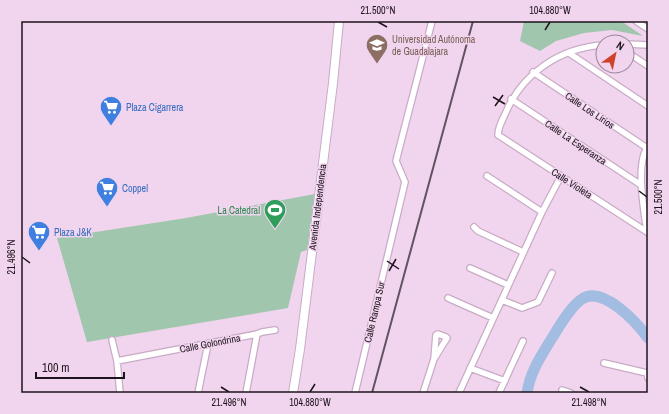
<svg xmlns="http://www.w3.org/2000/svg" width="669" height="414" font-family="'Archivo Narrow',sans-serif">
<rect width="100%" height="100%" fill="#f1d4ee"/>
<path fill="#a0c7ae" d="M524 21H621L643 36 612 30 584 33 556 41 540 51 520 41Z
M315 194 307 250 301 252 288 308 87 342 57 238 186 218Z"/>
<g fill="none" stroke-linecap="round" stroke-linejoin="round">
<path stroke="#a2bde1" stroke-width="11" d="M527 393C530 372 541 356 552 338 559 327 570 307 582 299 603 285 637 323 648 338"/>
<g stroke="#c8acc5" stroke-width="8">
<path id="street" d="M636 21 648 29
M627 44 648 45
M603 45C560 48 523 73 506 112 503 119 498 127 498 135L647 232
M627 52 648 66
M569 53 648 106
M533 72 647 148
M511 99 641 185
M487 176 542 212
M474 227 478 231 523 252
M647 232C644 210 635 164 648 146
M470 268 508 285
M448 298 493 318
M502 300 522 308 538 302 552 273
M112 340 117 361 120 393
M117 361 257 334 262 332 275 330
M604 363 647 373 648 378
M470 368 505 381
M562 390 571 393
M198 393 208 344
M246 393 257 334
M355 393 405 182 396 161 432 21
M423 393 434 359 436 335 438 334 446 337 447 338 434 359
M459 393 542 212 561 176
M499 393 523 341"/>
</g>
<g stroke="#c8acc5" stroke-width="10">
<path id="secondary" d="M293 393 300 349 333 83 339 21"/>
</g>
<use href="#street" stroke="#fff" stroke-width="5.5"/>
<use href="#secondary" stroke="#fff" stroke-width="8"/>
<path stroke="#625361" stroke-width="2" d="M372 393 473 21"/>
</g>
<path fill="none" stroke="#1d141d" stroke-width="1.5" d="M378 22 387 27M545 30 550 22M493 97 505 104M495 106 503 95M639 191 647 197M22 257 30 263M387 261 399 269M389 271 396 259M221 387 229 392M580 387 589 392M310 392 315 384"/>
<defs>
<g id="university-pin" transform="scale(1.15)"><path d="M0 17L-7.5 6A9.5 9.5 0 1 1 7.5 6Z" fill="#8d6e63" stroke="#f1d4ee"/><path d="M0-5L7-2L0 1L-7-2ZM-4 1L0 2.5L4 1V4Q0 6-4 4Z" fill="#fff"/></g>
<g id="supermarket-pin" transform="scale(1.15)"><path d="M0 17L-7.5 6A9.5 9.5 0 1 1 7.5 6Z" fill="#3f7fe0" stroke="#f1d4ee"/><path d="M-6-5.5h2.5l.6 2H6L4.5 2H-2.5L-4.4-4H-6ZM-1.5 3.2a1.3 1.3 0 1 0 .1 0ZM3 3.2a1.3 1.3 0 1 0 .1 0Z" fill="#fff"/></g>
<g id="stadium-pin" transform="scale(1.15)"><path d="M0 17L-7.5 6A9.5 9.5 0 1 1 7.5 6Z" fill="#2e9e5b" stroke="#f1d4ee"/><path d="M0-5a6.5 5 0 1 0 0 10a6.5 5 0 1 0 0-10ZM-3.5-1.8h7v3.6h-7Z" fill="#fff"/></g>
</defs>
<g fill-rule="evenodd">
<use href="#university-pin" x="377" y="45"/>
<use href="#supermarket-pin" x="111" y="107"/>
<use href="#supermarket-pin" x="107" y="188"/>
<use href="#stadium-pin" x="275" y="210"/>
<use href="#supermarket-pin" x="39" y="232"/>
</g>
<g text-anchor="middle" stroke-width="3" stroke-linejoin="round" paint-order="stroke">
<g font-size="10" fill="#785e54" stroke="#f1d4ee" text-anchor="start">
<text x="392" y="43">Universidad Autónoma<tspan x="392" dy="12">de Guadalajara</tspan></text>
</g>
<g font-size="10" fill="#366cbe" stroke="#f1d4ee" text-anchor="start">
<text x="126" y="111">Plaza Cigarrera</text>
<text x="122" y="192">Coppel</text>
<text x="54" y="236">Plaza J&amp;K</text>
</g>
<g font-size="10" fill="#1d141d" stroke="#f1d4ee">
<text transform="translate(590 110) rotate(34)" y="4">Calle Los Lirios</text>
<text transform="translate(576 142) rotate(34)" y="4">Calle La Esperanza</text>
<text transform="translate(572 183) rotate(33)" y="4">Calle Violeta</text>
<text transform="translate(317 207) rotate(-83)" y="4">Avenida Independencia</text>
<text transform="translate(374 312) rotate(-77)" y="4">Calle Rampa Sur</text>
<text transform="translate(210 343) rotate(-11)" y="4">Calle Golondrina</text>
</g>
<g font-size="10" fill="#27864d" stroke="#f1d4ee" text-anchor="end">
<text x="260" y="214">La Catedral</text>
</g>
</g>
<rect width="669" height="414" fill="none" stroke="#f1d4ee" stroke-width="44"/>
<g transform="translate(615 54) rotate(33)"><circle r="19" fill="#f1d4ee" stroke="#9c879a"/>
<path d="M0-3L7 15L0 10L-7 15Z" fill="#ce432a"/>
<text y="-6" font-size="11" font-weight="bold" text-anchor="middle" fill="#1d141d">N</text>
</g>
<path d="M36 372v6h88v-6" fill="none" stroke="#1d141d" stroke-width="2"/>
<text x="42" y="372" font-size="12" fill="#1d141d" stroke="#f1d4ee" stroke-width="3" paint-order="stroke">100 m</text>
<rect x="22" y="22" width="625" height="370" fill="none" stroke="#1d141d" stroke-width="1.5"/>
<g font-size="10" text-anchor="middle" fill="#1d141d">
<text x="378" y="14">21.500°N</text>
<text x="550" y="14">104.880°W</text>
<text transform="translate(658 197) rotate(-90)" y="4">21.500°N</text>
<text transform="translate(11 257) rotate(-90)" y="4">21.496°N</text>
<text x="229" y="406">21.496°N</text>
<text x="310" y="406">104.880°W</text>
<text x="589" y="406">21.498°N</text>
</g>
</svg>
